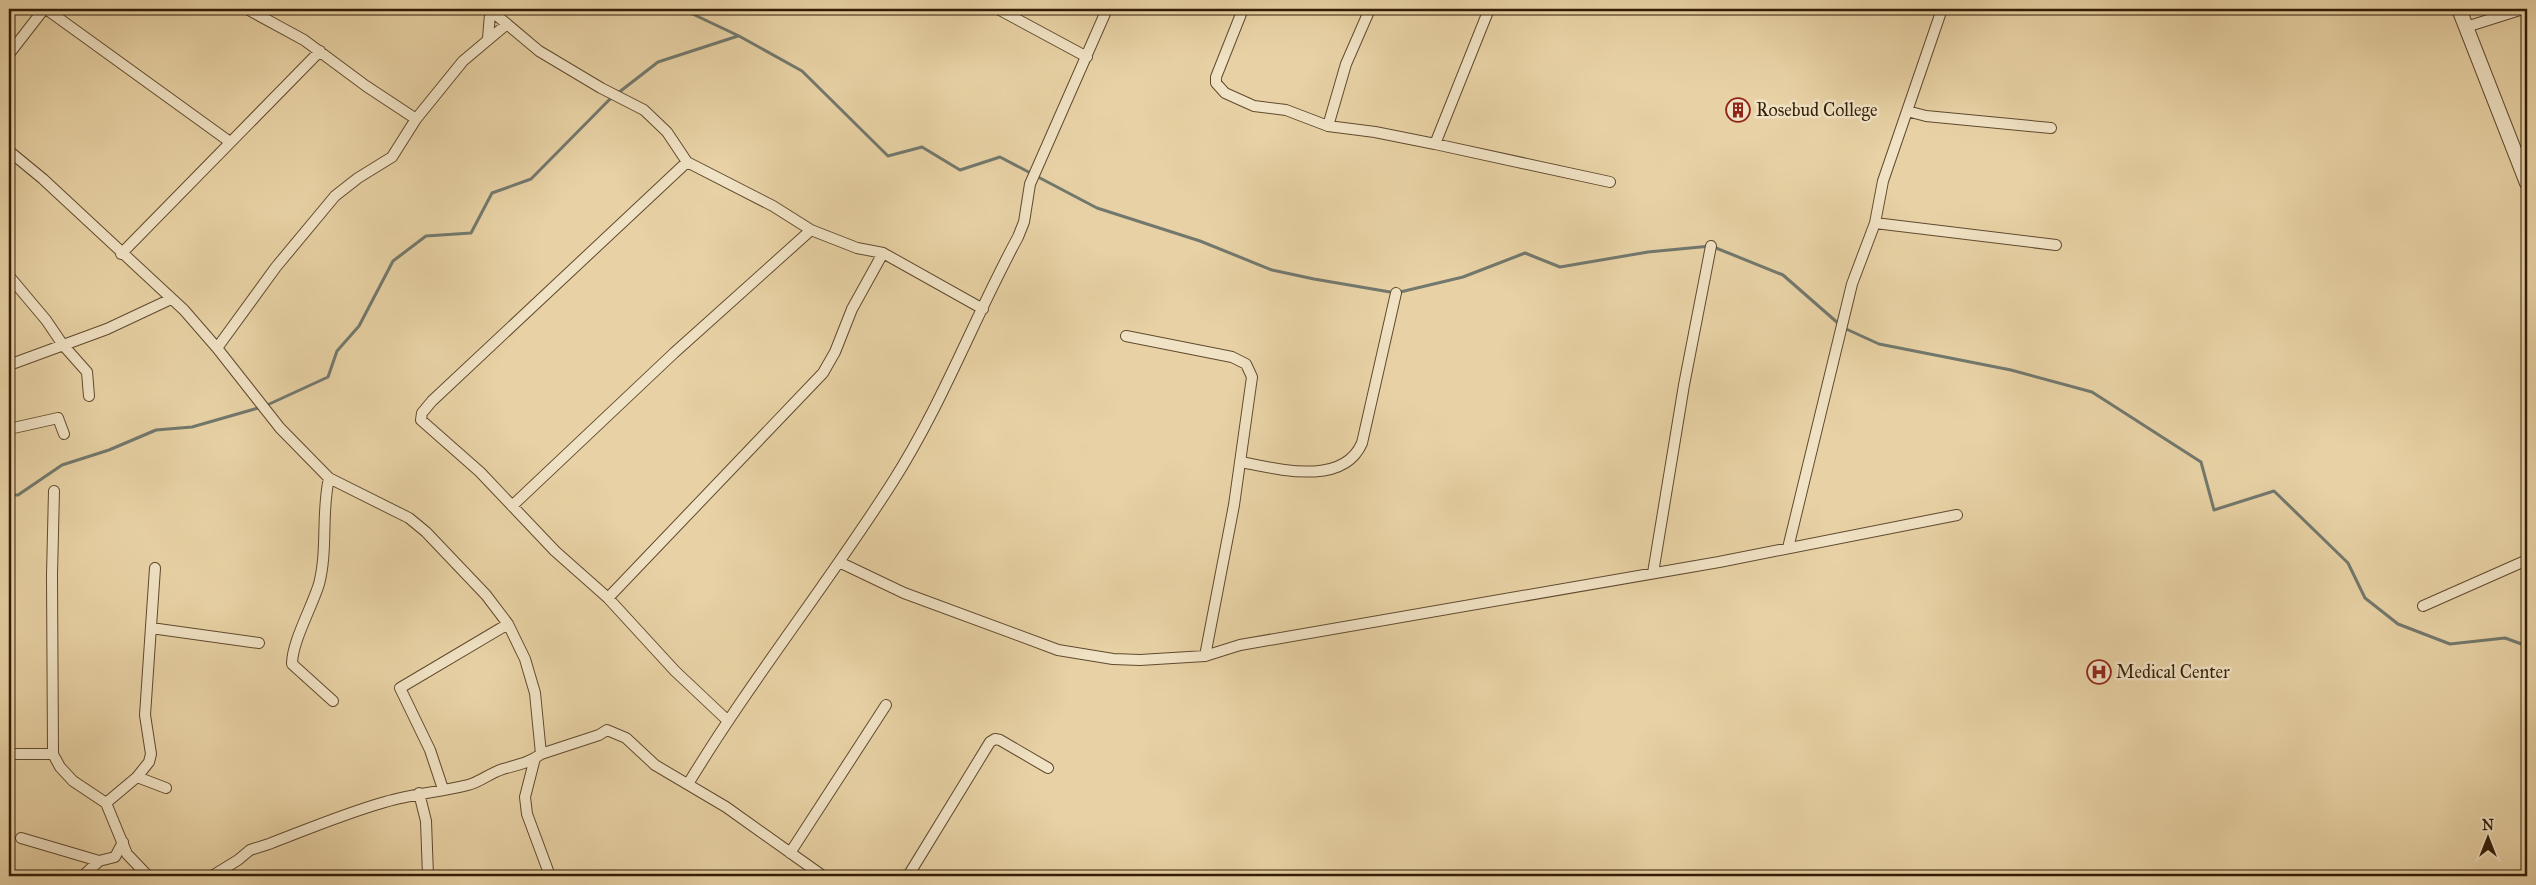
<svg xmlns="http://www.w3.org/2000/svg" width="2536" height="885" font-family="'IM FELL Great Primer',serif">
<rect width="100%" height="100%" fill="#e8d2a5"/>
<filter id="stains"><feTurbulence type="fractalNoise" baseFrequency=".004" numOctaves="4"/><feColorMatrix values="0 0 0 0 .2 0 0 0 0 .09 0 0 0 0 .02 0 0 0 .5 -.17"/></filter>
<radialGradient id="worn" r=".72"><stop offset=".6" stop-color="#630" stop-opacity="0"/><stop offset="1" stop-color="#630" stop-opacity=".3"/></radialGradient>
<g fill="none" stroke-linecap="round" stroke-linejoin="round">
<path stroke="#72786d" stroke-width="3" d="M682 9 739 36 802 71 888 156 922 147 960 170 1000 157 1097 208 1200 241 1272 270 1314 279 1396 293 1463 277 1525 253 1560 267 1648 252 1711 246 1783 275 1839 324
M1844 328 1879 344 2011 370 2092 392 2201 462 2214 510 2274 491 2348 563 2365 598 2398 624 2450 644 2505 638 2527 646
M9 495H18L62 465 109 450 156 430 192 427 265 406 328 377 337 351 359 326 393 261 426 236 471 233 492 193 531 179 609 100 658 62 738 36"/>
<g stroke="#604a2e" stroke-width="12">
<path id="minor" d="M46 9 230 142
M247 9 304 40 366 86 416 119
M487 9 490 14 488 38
M489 9 539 51 601 88 644 110 667 132 687 162 773 206 811 230 857 248 883 253 983 309
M998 9 1087 57
M1243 9 1216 77V83L1225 93 1254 106 1286 110 1328 126 1375 132 1435 144 1489 9
M2466 27 2523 9
M9 54 44 9
M1907 111 1926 116 2051 128
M1328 126 1346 64 1370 9
M1435 144 1610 182
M9 151 43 179 184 310 217 348 280 428 329 478 409 518 426 532 486 595 508 624 525 659 535 693 541 754C529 763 517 765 503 769 490 773 480 782 468 785 440 792 412 794 385 802 346 813 308 829 269 844L250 850 238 860 212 876
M687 162 432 401 422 413 421 420 480 472 555 551 608 598 675 671 727 720
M1875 223 2056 245
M121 254 320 51
M9 276 46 320 63 345 87 372 89 396
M1126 336 1232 357 1246 364 1252 377 1234 505 1205 656
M217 348 276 267 335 196 358 178 392 157 416 119 463 61 507 24
M9 365 107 329 171 299
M9 429 58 418 64 434
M1241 462C1278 469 1343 487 1362 443L1396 293
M329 478C321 513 328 549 319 584 312 607 292 642 292 664L333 701
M54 491 52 575 53 754 60 767 73 781 106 803 127 854 148 876
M512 506 674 353 811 230
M1788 548 1852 284 1875 223 1883 181 1942 9
M839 562 904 593 1058 650 1113 659 1140 660 1205 656 1240 645 1719 562 1957 515
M1653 573 1684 385 1711 246
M608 598 823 373 835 352 852 309 883 253
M2423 606 2527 560
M151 628 259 643
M9 754H53
M541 754 599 735 607 730 626 738 655 765 726 807 823 876
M535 758 525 797 527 814 550 876
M137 777 166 788
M688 784C751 680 827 585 892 483 942 405 974 318 1018 237L1024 222 1030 184 1107 9
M443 789 430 750 400 688 508 624
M419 793 426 821 428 876
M106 803 137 777 149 762 151 754 145 715 155 568
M21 838 99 861
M790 853 886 705
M83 876 99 861 115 857 123 842
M908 876 990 742 995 739 1000 740 1048 768"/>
</g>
<g stroke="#604a2e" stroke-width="16">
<path id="tertiary" d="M2459 9 2527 183"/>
</g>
<use href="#minor" stroke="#f0e2c4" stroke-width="10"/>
<use href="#tertiary" stroke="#f0e2c4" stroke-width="14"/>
</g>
<defs>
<g id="building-ring" transform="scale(1.25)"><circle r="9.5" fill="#f0e2c4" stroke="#8f2418" stroke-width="1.5"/><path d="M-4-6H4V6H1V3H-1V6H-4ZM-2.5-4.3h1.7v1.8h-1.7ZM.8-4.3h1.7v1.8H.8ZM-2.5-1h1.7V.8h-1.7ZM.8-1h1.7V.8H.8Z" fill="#8f2418"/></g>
<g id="hospital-ring" transform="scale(1.25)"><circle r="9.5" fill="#f0e2c4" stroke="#8f2418" stroke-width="1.5"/><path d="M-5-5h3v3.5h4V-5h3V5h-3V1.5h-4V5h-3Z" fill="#8f2418"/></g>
</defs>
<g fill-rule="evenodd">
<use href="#building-ring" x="1738" y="110"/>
<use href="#hospital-ring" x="2099" y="672"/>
</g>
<g text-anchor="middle" stroke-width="5" stroke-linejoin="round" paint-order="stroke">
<g font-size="18" fill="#321d06" stroke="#f0e2c4" text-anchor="start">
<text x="1756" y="116">Rosebud College</text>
<text x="2116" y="678">Medical Center</text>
</g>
</g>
<rect width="2536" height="885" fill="none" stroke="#e8d2a5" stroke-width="30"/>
<rect x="10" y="10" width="2516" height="865" fill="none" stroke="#321d06" stroke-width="2.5"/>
<rect x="15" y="15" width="2506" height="855" fill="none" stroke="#321d06"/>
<g transform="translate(2488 838)" stroke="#f0e2c4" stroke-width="4" paint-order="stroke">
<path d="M0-4L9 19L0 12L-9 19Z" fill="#321d06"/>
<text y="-8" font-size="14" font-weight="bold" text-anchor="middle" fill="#321d06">N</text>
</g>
<rect width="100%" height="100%" filter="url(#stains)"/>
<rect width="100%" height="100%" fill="url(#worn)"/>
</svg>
